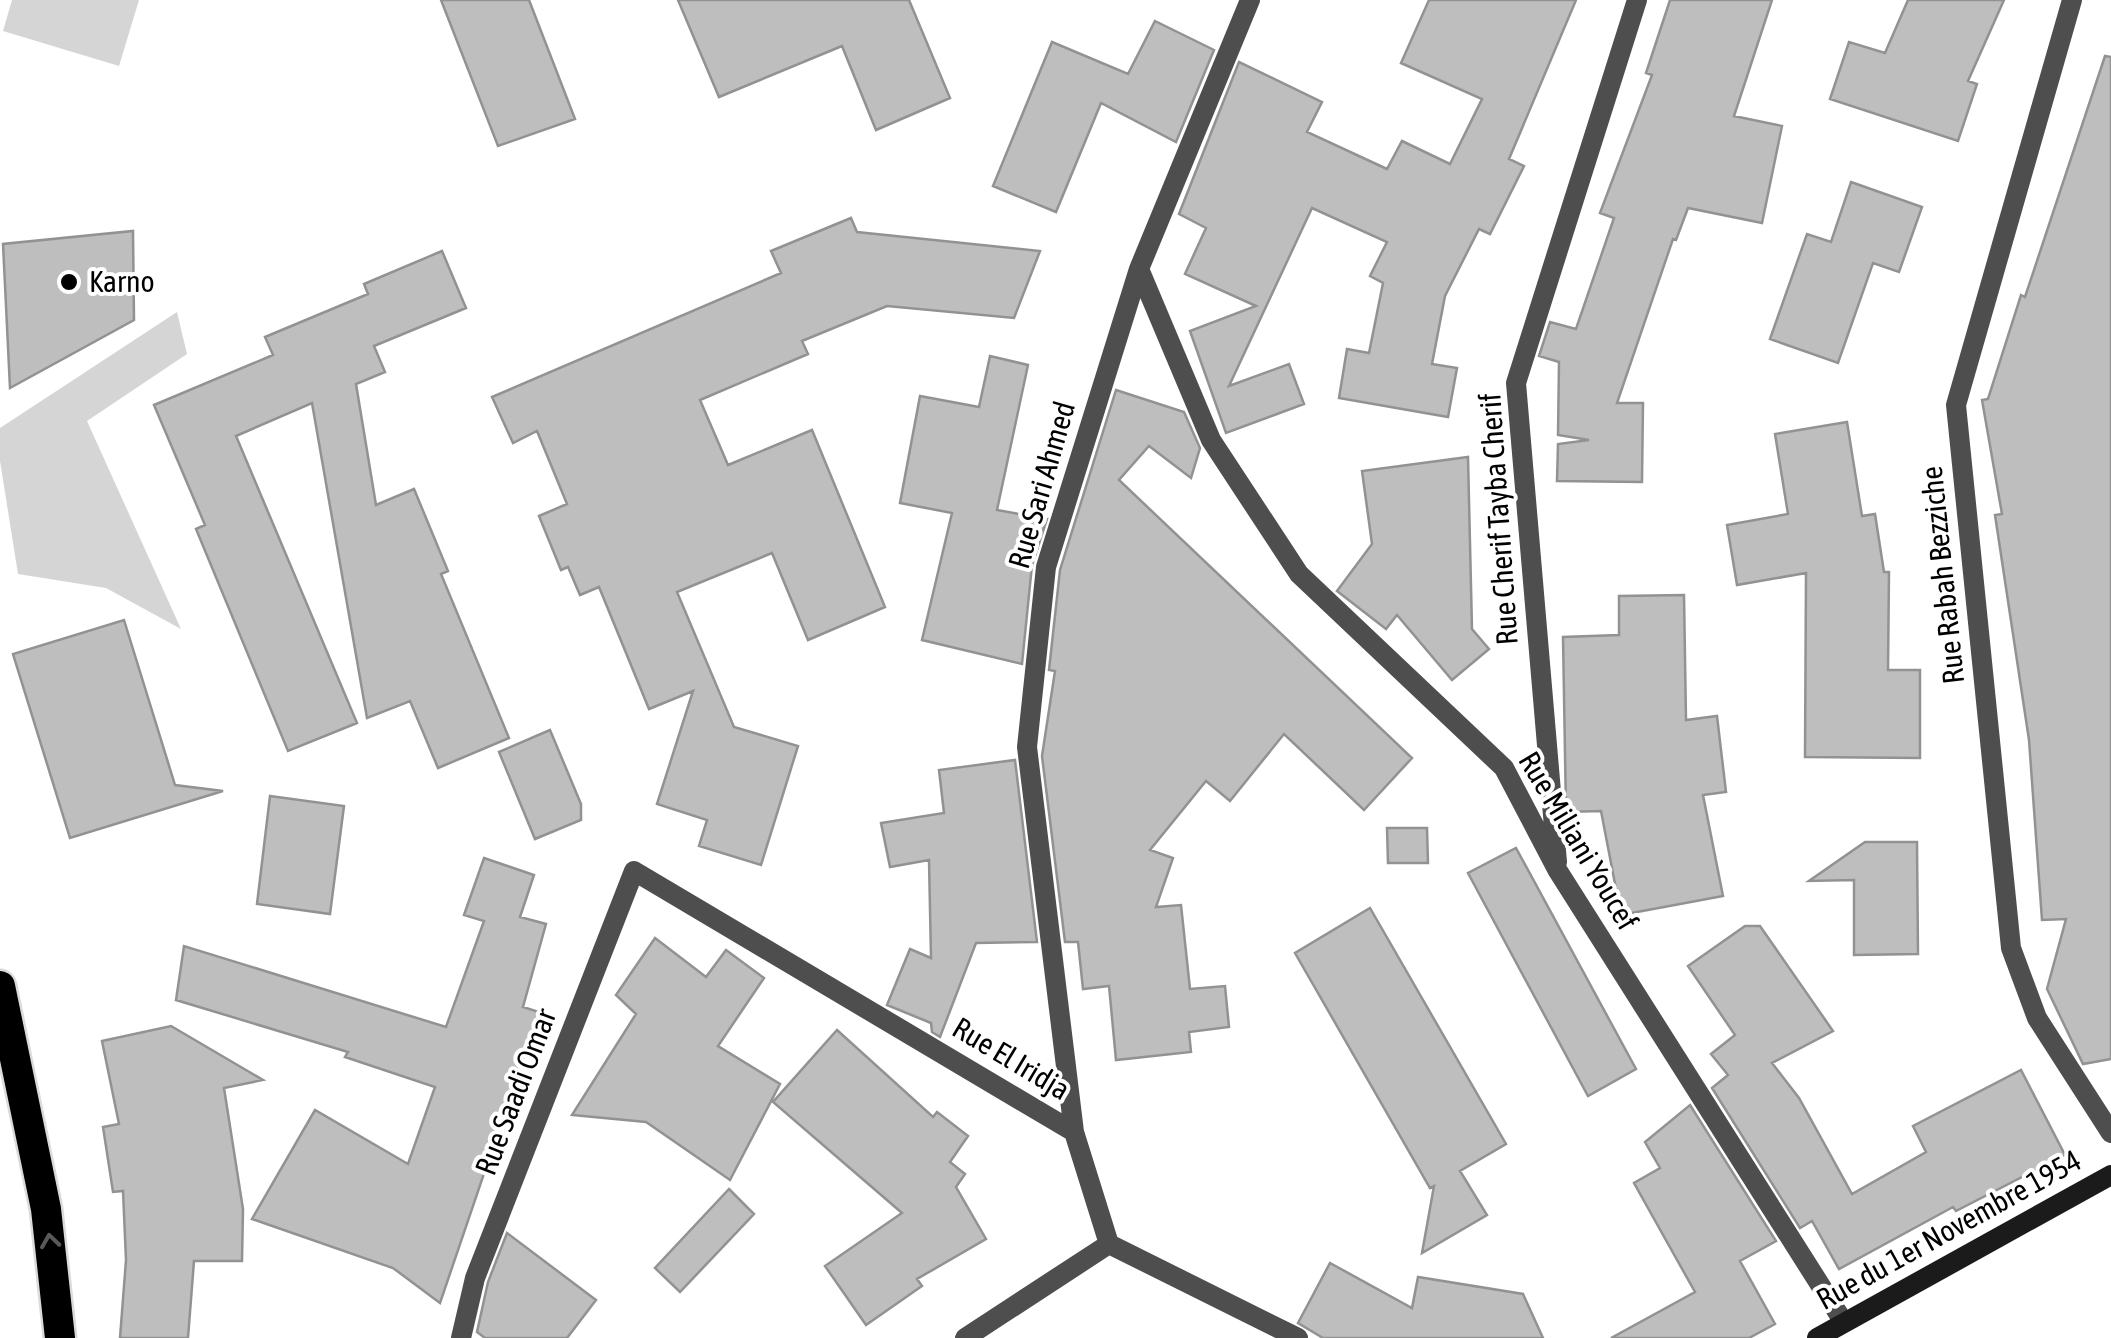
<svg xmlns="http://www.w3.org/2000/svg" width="2111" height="1338" font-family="'Asap Condensed',sans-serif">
<rect width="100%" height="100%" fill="#fff"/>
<path fill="#d5d5d5" d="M12 0H139L119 66 3 31Z
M177 312 187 354 87 421 181 629 106 588 18 574 0 461V428Z"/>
<path fill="#bebebe" stroke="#929292" stroke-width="2.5" d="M441 0H529L575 119 498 146Z
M678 0H909L950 98 876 130 842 46 719 97Z
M1429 0H1576L1509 159 1524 166 1490 234 1479 229 1445 296 1432 364 1457 368 1448 417 1339 398 1347 349 1369 353 1383 283 1370 276 1387 242 1312 208 1229 386 1289 364 1304 404 1226 433 1190 331 1256 306 1185 274 1206 228 1179 214 1239 62 1322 102 1307 132 1387 169 1402 141 1450 164 1482 99 1401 63Z
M1670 0H1772L1734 116 1782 126 1762 223 1688 208 1676 240 1673 239 1617 403H1643L1642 482 1557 481 1558 444 1589 440 1558 435 1559 362 1539 356 1550 322 1576 329 1614 218 1600 213 1652 75 1646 73Z
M1908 0H2004L1968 81 1977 84 1958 141 1830 99 1849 42 1885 53Z
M1155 21 1214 50 1176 142 1101 103 1056 212 993 186 1052 42 1128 74Z
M2105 56 2111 57V1059L2083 1064 2047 989 2066 919 2042 920 2029 740 1995 515 2002 514 1982 400 1988 399 2021 295 2025 297Z
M1851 182 1922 207 1899 272 1873 263 1838 363 1770 339 1807 234 1831 242Z
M851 218 857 232 1040 251 1014 318 887 306 802 341 808 354 700 400 728 465 812 430 885 607 808 640 772 553 677 592 734 727 798 746 761 865 699 846 707 820 657 804 693 691 649 709 599 587 580 595 568 567 561 570 539 516 567 504 537 431 513 443 492 397 781 273 771 251Z
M133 231 134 320 10 388 3 244Z
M442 251 466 308 374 346 385 372 356 384 376 505 414 489 448 571 441 574 509 738 438 768 410 701 367 718 312 403 236 436 357 723 288 751 196 529 205 525 154 405 273 355 265 337 368 294 364 284Z
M990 356 1028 365 997 510 1047 519 1032 565 1022 664 922 640 952 513 900 503 920 396 979 407Z
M1116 390 1184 412 1200 448 1191 478 1149 446 1119 480 1412 758 1364 810 1284 734 1230 801 1206 781 1150 850 1173 858 1156 907 1181 905 1190 989 1225 986 1229 1027 1189 1032 1191 1052 1116 1060 1109 986 1083 989 1078 942H1065L1042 756 1055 671 1049 670 1060 570Z
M1847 422 1862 516 1875 514 1884 572H1889L1888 670H1920V758L1805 757 1806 573 1737 585 1727 525 1788 514 1775 434Z
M1468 457 1472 629 1489 649 1452 680 1397 615 1386 629 1337 591 1372 544 1362 471Z
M1684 595 1686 720 1717 716 1726 792 1703 795 1723 896 1621 915 1601 811 1566 812 1563 637 1619 635V596Z
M124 620 175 785 223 791 70 838 13 654Z
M550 730 581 804V820L535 839 499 752Z
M1015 760 1037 942 976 943 940 1037 932 1032 931 1023 887 1005 910 949 931 958 929 860 890 867 881 823 944 813 939 770Z
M270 796 344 806 330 914 257 904Z
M1387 828H1427L1428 863H1388Z
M1865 842H1917L1918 954 1854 955V880L1809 881Z
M1516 848 1636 1069 1588 1096 1468 873Z
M484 858 534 875 520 917 546 924 523 1007 539 1012 440 1303 393 1268 252 1219 315 1110 408 1164 435 1087 345 1057 348 1052 176 1000 184 946 446 1027 484 921 464 915Z
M1370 908 1506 1144 1460 1171 1487 1215 1422 1253 1434 1186 1430 1188 1295 953Z
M1745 926H1760L1833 1031 1772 1063 1799 1098 1852 1194 1926 1152 1913 1126 2021 1070 2065 1155 1956 1211 1953 1207 1839 1269 1812 1221 1800 1228 1712 1088 1728 1075 1711 1054 1735 1035 1688 966Z
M655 938 706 977 726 950 764 978 718 1046 780 1084 730 1180 646 1122 572 1115 636 1014 616 995Z
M171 1026 263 1080 224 1088 243 1209 242 1261H194L188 1338H120L126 1260 123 1191 113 1192 103 1127 119 1124 102 1041Z
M837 1030 933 1117 937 1112 968 1136 950 1162 965 1174 956 1187 986 1239 917 1279 922 1286 866 1325 825 1266 902 1213 773 1102Z
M1690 1105 1776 1241 1740 1261 1775 1324 1749 1338H1611L1695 1292 1634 1183 1660 1168 1645 1142Z
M729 1189 754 1214 680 1292 655 1268Z
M507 1233 596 1300 567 1338H485L477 1332 488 1282Z
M1330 1263 1412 1308 1418 1277 1523 1294 1543 1338H1323L1298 1323Z"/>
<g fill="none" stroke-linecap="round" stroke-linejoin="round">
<g stroke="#dbdbdb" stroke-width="35">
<path id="highway" d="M0 986 46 1209 60 1338"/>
</g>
<path stroke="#4e4e4e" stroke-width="20" d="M2072 0 1956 405 2011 948 2037 1018 2111 1133
M1139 269 1211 440 1299 574 1504 768 1558 871 1843 1321
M1557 862 1516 383 1637 0
M1074 1132 1027 747 1046 567 1139 269 1250 0
M461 1338 475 1278 634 871 1074 1132 1109 1244 1298 1338
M965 1338 1109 1244"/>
<path stroke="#1b1b1b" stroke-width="20" d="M1817 1338 2111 1175"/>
<use href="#highway" stroke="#000" stroke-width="30"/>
</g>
<defs><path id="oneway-chevron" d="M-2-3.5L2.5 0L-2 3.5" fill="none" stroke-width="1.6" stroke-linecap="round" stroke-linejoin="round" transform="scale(2.5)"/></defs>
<use stroke="#595959" href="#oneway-chevron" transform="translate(50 1241) rotate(-98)"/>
<circle fill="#000" stroke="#fff" stroke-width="4" cx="69" cy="282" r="10"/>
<g text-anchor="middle" stroke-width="8" stroke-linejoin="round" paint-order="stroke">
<g font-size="30" fill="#000" stroke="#fff" text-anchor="start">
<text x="89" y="292">Karno</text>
</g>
<g font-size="30" fill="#000" stroke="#fff">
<text transform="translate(1042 485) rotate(-74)" y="10">Rue Sari Ahmed</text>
<text transform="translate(1499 519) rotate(-94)" y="10">Rue Cherif Tayba Cherif</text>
<text transform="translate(1943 575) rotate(-96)" y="10">Rue Rabah Bezziche</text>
<text transform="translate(1578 841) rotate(59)" y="10">Rue Miliani Youcef</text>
<text transform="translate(1011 1059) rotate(31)" y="10">Rue El Iridja</text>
<text transform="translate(516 1092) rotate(-69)" y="10">Rue Saadi Omar</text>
<text transform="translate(1949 1230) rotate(-29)" y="10">Rue du 1er Novembre 1954</text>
</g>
</g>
</svg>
